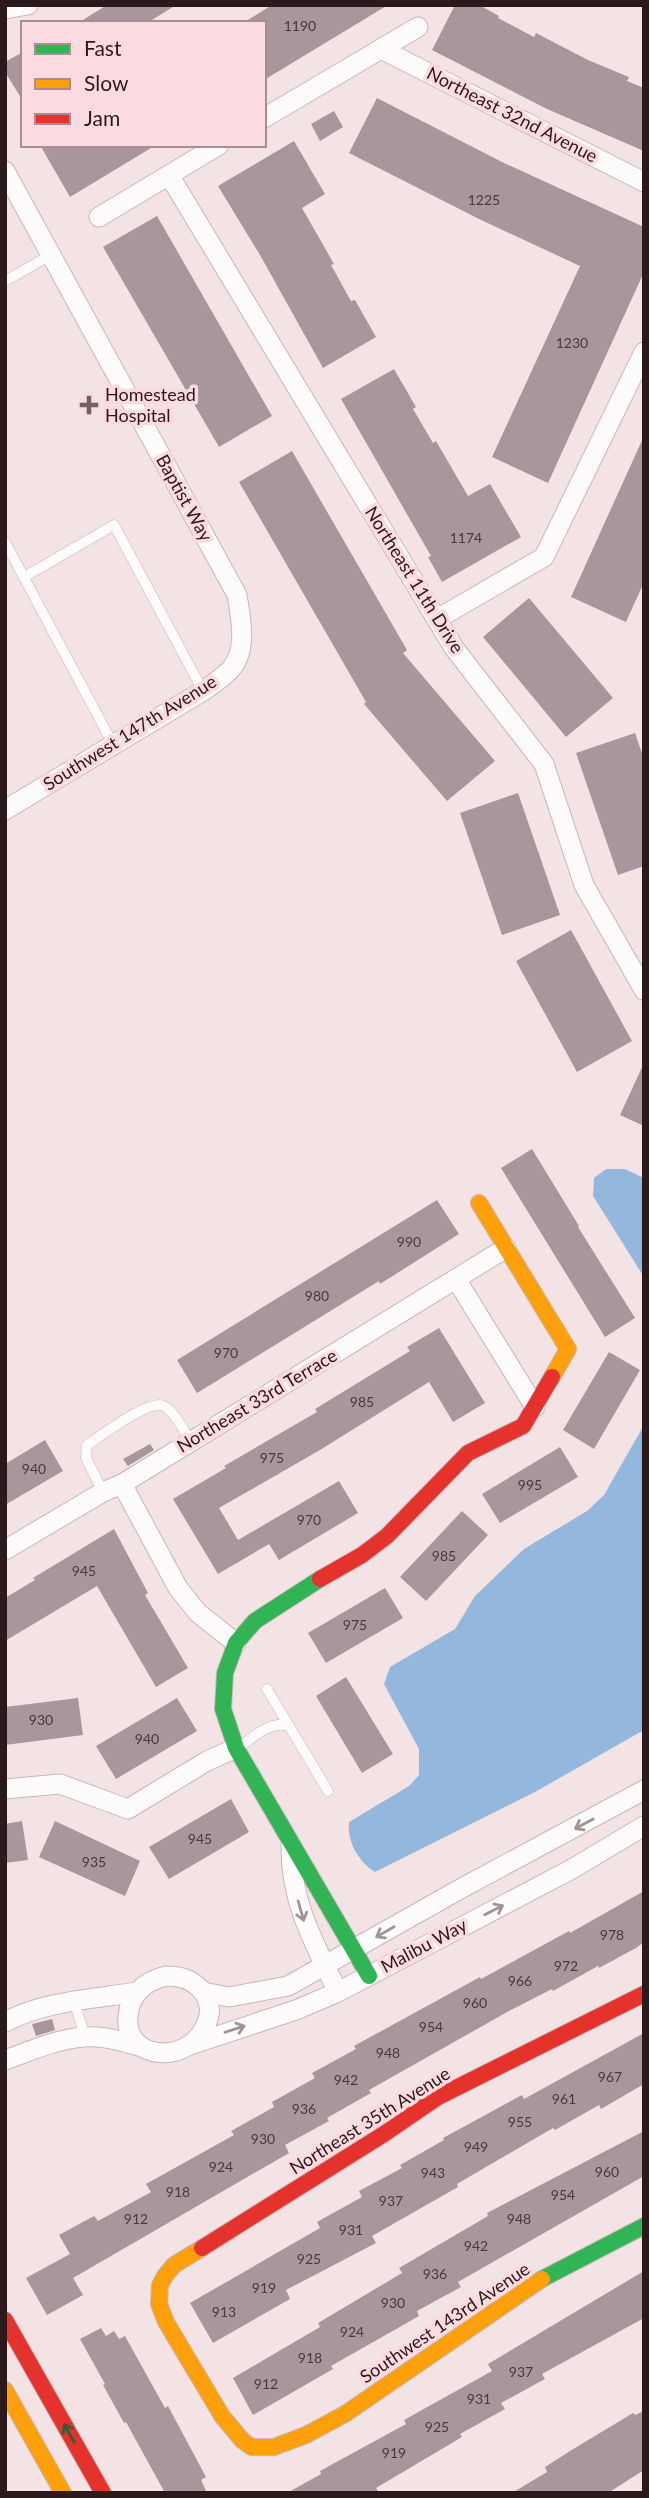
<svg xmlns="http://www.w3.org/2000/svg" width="649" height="2498" font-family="Lato,sans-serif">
<rect width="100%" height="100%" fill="#f4e3e5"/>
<path fill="#94b8dd" d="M606 1169H625L644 1178V1277L593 1196 594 1178Z
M644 1425V1730L535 1792 375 1872C358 1861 347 1842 349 1822L409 1786 419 1775V1749L384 1684 390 1667 455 1629 475 1596 524 1549 587 1511 604 1495Z"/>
<path fill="#a9959c" d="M107 5H176L147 23H78Z
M272 5H388L264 80V23H243Z
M455 5H479L499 16 498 18 534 37 536 33 588 60 629 77 627 81 644 88V151L547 109 432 50Z
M23 52V101L5 72V62Z
M377 98 504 163 644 227V272L548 483 492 457 580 266 479 219 349 153Z
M334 111 343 127 320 141 311 124Z
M294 141 325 194 302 208 334 264 331 265 351 301 355 300 376 337 323 368 260 255 218 186Z
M40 145H156L70 197Z
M157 216 272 416 219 447 103 247Z
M394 369 416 407 413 409 433 443 436 441 468 496 490 484 521 537 442 582 428 557 431 556 341 399Z
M644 436V582L626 622 571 597Z
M292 451 407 650 403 653 495 761 447 801 364 704 366 702 239 482Z
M529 598 613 698 566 737 483 637Z
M635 733 644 759V866L618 875 576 753Z
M518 793 560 915 502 935 460 813Z
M571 930 632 1041 577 1072 516 961Z
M644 1063V1126L620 1115Z
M532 1149 579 1226 578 1227 635 1318 605 1337 501 1168Z
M437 1200 459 1234 380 1284 379 1281 197 1393 177 1360Z
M439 1328 485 1403 453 1422 429 1382 320 1450 219 1508 238 1540 339 1481 358 1513 279 1560 269 1544 218 1574 173 1499 226 1468 224 1466 317 1412 315 1409 410 1351 407 1347Z
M609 1352 640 1370 594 1449 563 1430Z
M45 1440 63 1471 5 1505V1464Z
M150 1444 154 1450 128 1466 123 1459Z
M560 1447 578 1477 500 1523 482 1494Z
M462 1511 488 1535 426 1601 400 1577Z
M114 1529 148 1593 145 1595 188 1668 156 1687 97 1586 5 1641V1598L35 1580 33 1578Z
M385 1588 403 1618 326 1663 308 1633Z
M346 1677 393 1754 362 1773 316 1696Z
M78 1698 83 1735 5 1745V1707Z
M177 1698 197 1731 116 1779 96 1746Z
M231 1799 249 1832 169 1879 149 1847Z
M22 1821 28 1860 5 1863V1824Z
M55 1821 140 1861 125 1896 39 1857Z
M644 1891V1942L636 1948 599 1968 598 1966 553 1991 552 1989 509 2011 369 2090 371 2093 327 2118 329 2121 285 2145 289 2153 73 2278 83 2295 47 2315 26 2278 70 2254 59 2235 94 2216 98 2221 151 2192 146 2184 234 2135 231 2131 274 2107 272 2102 315 2078 312 2073 356 2049 354 2046 480 1977 481 1979 569 1931 570 1933Z
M52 2019 55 2030 36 2036 32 2024Z
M644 2033V2084L601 2109 599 2105 555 2130 553 2128 457 2184 458 2187 372 2236 376 2243 286 2290 290 2299 213 2343 190 2303 320 2228 317 2222 362 2197 359 2191 402 2168 400 2165 444 2140 443 2138 522 2095 524 2099Z
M644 2131V2176L458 2282 461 2287 417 2311 419 2316 331 2366 333 2369 253 2415 233 2378 320 2327 318 2323 402 2273 399 2268 488 2216 487 2213Z
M644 2271V2318L542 2374 545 2379 501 2403 505 2409 460 2434 462 2437 376 2488 379 2493H287L321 2474 320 2471 406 2424 404 2420 492 2371 488 2364Z
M101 2328 106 2336 114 2331 119 2339 125 2336 165 2408 168 2406 206 2477 201 2480 207 2493H165L126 2422 124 2423 103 2385 105 2384 80 2339Z
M644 2411V2470L608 2493H512L547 2472 545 2467 570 2451 633 2413 635 2415Z"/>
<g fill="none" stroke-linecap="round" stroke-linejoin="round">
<g stroke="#c8b6b9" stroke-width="11">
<path id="lane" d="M5 281 51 255
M5 542 114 746
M24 577 114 525 203 691
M103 1492 86 1458 87 1445C101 1436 150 1398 164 1406 175 1412 184 1431 191 1442
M267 1689 289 1726
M239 1747C254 1737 270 1720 289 1726L328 1791
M74 2001 85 2037"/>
</g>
<g stroke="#c8b6b9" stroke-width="21">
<path id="street" d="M5 9 28 5
M381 49 644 182
M264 118 418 27
M5 171 237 595C241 619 248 651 230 670 222 678 212 685 203 691L5 810
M169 175 454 648 544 764 584 885 644 990
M99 217 219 145
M437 619 544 557 644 352
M456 1279 535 1407
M122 1484 178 1588 198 1613 236 1643
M5 1550 103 1492 122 1484 506 1248
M5 1789 60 1784 128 1809 207 1761 236 1748
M291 1845C290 1901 314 1943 338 1992
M166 1976C183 1976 193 1980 204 1993 209 2000 211 2011 208 2019 194 2067 123 2062 128 2016 130 1994 145 1981 166 1976Z
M203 1992 229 1997 288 1986 462 1888 644 1790
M5 2022C45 2001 93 1999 137 1992
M193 2044 296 2010 338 1992 572 1869 644 1826
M5 2060C30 2051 57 2039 84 2037 103 2035 124 2042 142 2047"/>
</g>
<g stroke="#c8b6b9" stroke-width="18">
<path id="fast" d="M320 1579 255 1621 236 1643 225 1673 223 1709 236 1748 369 1976
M542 2279 644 2226"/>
</g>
<g stroke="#c8b6b9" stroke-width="18">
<path id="slow" d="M479 1203 568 1349 552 1377
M202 2248 174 2265 165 2276 160 2285 159 2304 166 2322 222 2416 242 2440 251 2447H274L306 2435 345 2414 542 2279
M5 2390 63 2493"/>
</g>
<g stroke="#c8b6b9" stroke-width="18">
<path id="jam" d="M320 1579 362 1555 387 1536 468 1453 523 1426 552 1377
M202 2248 384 2134 438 2097 644 1994
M5 2320 103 2493"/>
</g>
<use href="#lane" stroke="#fdfbfb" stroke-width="10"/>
<use href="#street" stroke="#fdfbfb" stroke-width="19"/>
<use href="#fast" stroke="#30b455" stroke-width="16"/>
<use href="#slow" stroke="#ff9f0a" stroke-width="16"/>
<use href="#jam" stroke="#e5322d" stroke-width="16"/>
</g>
<defs><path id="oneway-shaft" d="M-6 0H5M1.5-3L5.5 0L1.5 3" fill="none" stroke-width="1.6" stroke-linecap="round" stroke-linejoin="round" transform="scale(1.75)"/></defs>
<g stroke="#9f9597">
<use href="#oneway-shaft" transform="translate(584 1824) rotate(152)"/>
<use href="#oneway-shaft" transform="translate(494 1910) rotate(-27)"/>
<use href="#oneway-shaft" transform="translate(301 1911) rotate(74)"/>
<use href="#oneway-shaft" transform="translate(385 1932) rotate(150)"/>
<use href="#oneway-shaft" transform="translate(235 2029) rotate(-18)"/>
</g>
<use stroke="#2e5f36" href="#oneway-shaft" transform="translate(69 2433) rotate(-119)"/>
<path fill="#726062" stroke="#fcdbe0" stroke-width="2.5" d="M85.5 394.5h7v7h7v7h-7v7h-7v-7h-7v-7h7z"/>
<g text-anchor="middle" stroke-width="7" stroke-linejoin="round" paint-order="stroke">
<g font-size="14" fill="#4b383c">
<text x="300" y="31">1190</text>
<text x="484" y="205">1225</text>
<text x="572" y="348">1230</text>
<text x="466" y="543">1174</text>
<text x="409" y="1247">990</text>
<text x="317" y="1301">980</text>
<text x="226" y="1358">970</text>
<text x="362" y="1407">985</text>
<text x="272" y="1463">975</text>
<text x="34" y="1474">940</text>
<text x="530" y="1490">995</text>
<text x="309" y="1525">970</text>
<text x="444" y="1561">985</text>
<text x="84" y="1576">945</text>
<text x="355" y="1630">975</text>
<text x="41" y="1725">930</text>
<text x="147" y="1744">940</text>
<text x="200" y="1844">945</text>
<text x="94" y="1867">935</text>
<text x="612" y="1940">978</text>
<text x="566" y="1971">972</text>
<text x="520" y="1986">966</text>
<text x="475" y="2008">960</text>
<text x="431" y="2032">954</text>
<text x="388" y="2058">948</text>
<text x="610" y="2082">967</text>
<text x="346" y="2085">942</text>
<text x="564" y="2104">961</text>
<text x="304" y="2114">936</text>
<text x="520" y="2127">955</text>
<text x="263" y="2144">930</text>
<text x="476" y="2152">949</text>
<text x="221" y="2172">924</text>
<text x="607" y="2177">960</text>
<text x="433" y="2178">943</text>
<text x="178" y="2197">918</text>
<text x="563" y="2200">954</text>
<text x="391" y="2206">937</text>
<text x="136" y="2224">912</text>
<text x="519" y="2224">948</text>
<text x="351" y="2235">931</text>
<text x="476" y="2251">942</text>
<text x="309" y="2264">925</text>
<text x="435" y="2279">936</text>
<text x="264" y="2293">919</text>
<text x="393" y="2308">930</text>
<text x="224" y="2317">913</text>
<text x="352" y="2337">924</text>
<text x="310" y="2363">918</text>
<text x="521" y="2377">937</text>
<text x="266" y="2389">912</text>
<text x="479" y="2404">931</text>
<text x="437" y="2432">925</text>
<text x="394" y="2458">919</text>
</g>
<g font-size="18" fill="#2c191c" stroke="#fcdbe0">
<text transform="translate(512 115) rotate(27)" y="6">Northeast 32nd Avenue</text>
<text transform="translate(184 498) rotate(61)" y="6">Baptist Way</text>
<text transform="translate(414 580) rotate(58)" y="6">Northeast 11th Drive</text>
<text transform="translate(130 733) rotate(-32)" y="6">Southwest 147th Avenue</text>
<text transform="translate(257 1401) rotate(-31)" y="6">Northeast 33rd Terrace</text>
<text transform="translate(424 1946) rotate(-28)" y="6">Malibu Way</text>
<text transform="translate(370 2121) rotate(-32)" y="6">Northeast 35th Avenue</text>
<text transform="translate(445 2323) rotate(-34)" y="6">Southwest 143rd Avenue</text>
</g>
<g font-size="18" fill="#2c191c" stroke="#fcdbe0" text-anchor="start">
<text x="105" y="401">Homestead<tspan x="105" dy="21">Hospital</tspan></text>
</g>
</g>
<rect width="649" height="2498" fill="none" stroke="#2c191c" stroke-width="14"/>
<rect x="21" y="21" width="245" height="126" fill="#fcdbe0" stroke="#a98d92" stroke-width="2"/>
<rect x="35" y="44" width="35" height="10" fill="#30b455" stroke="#a98d92" stroke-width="2"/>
<text x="84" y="56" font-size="21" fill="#2c191c">Fast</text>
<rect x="35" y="79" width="35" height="10" fill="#ff9f0a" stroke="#a98d92" stroke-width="2"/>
<text x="84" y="91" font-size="21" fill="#2c191c">Slow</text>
<rect x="35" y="114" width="35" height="10" fill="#e5322d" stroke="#a98d92" stroke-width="2"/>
<text x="84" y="126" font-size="21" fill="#2c191c">Jam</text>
</svg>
